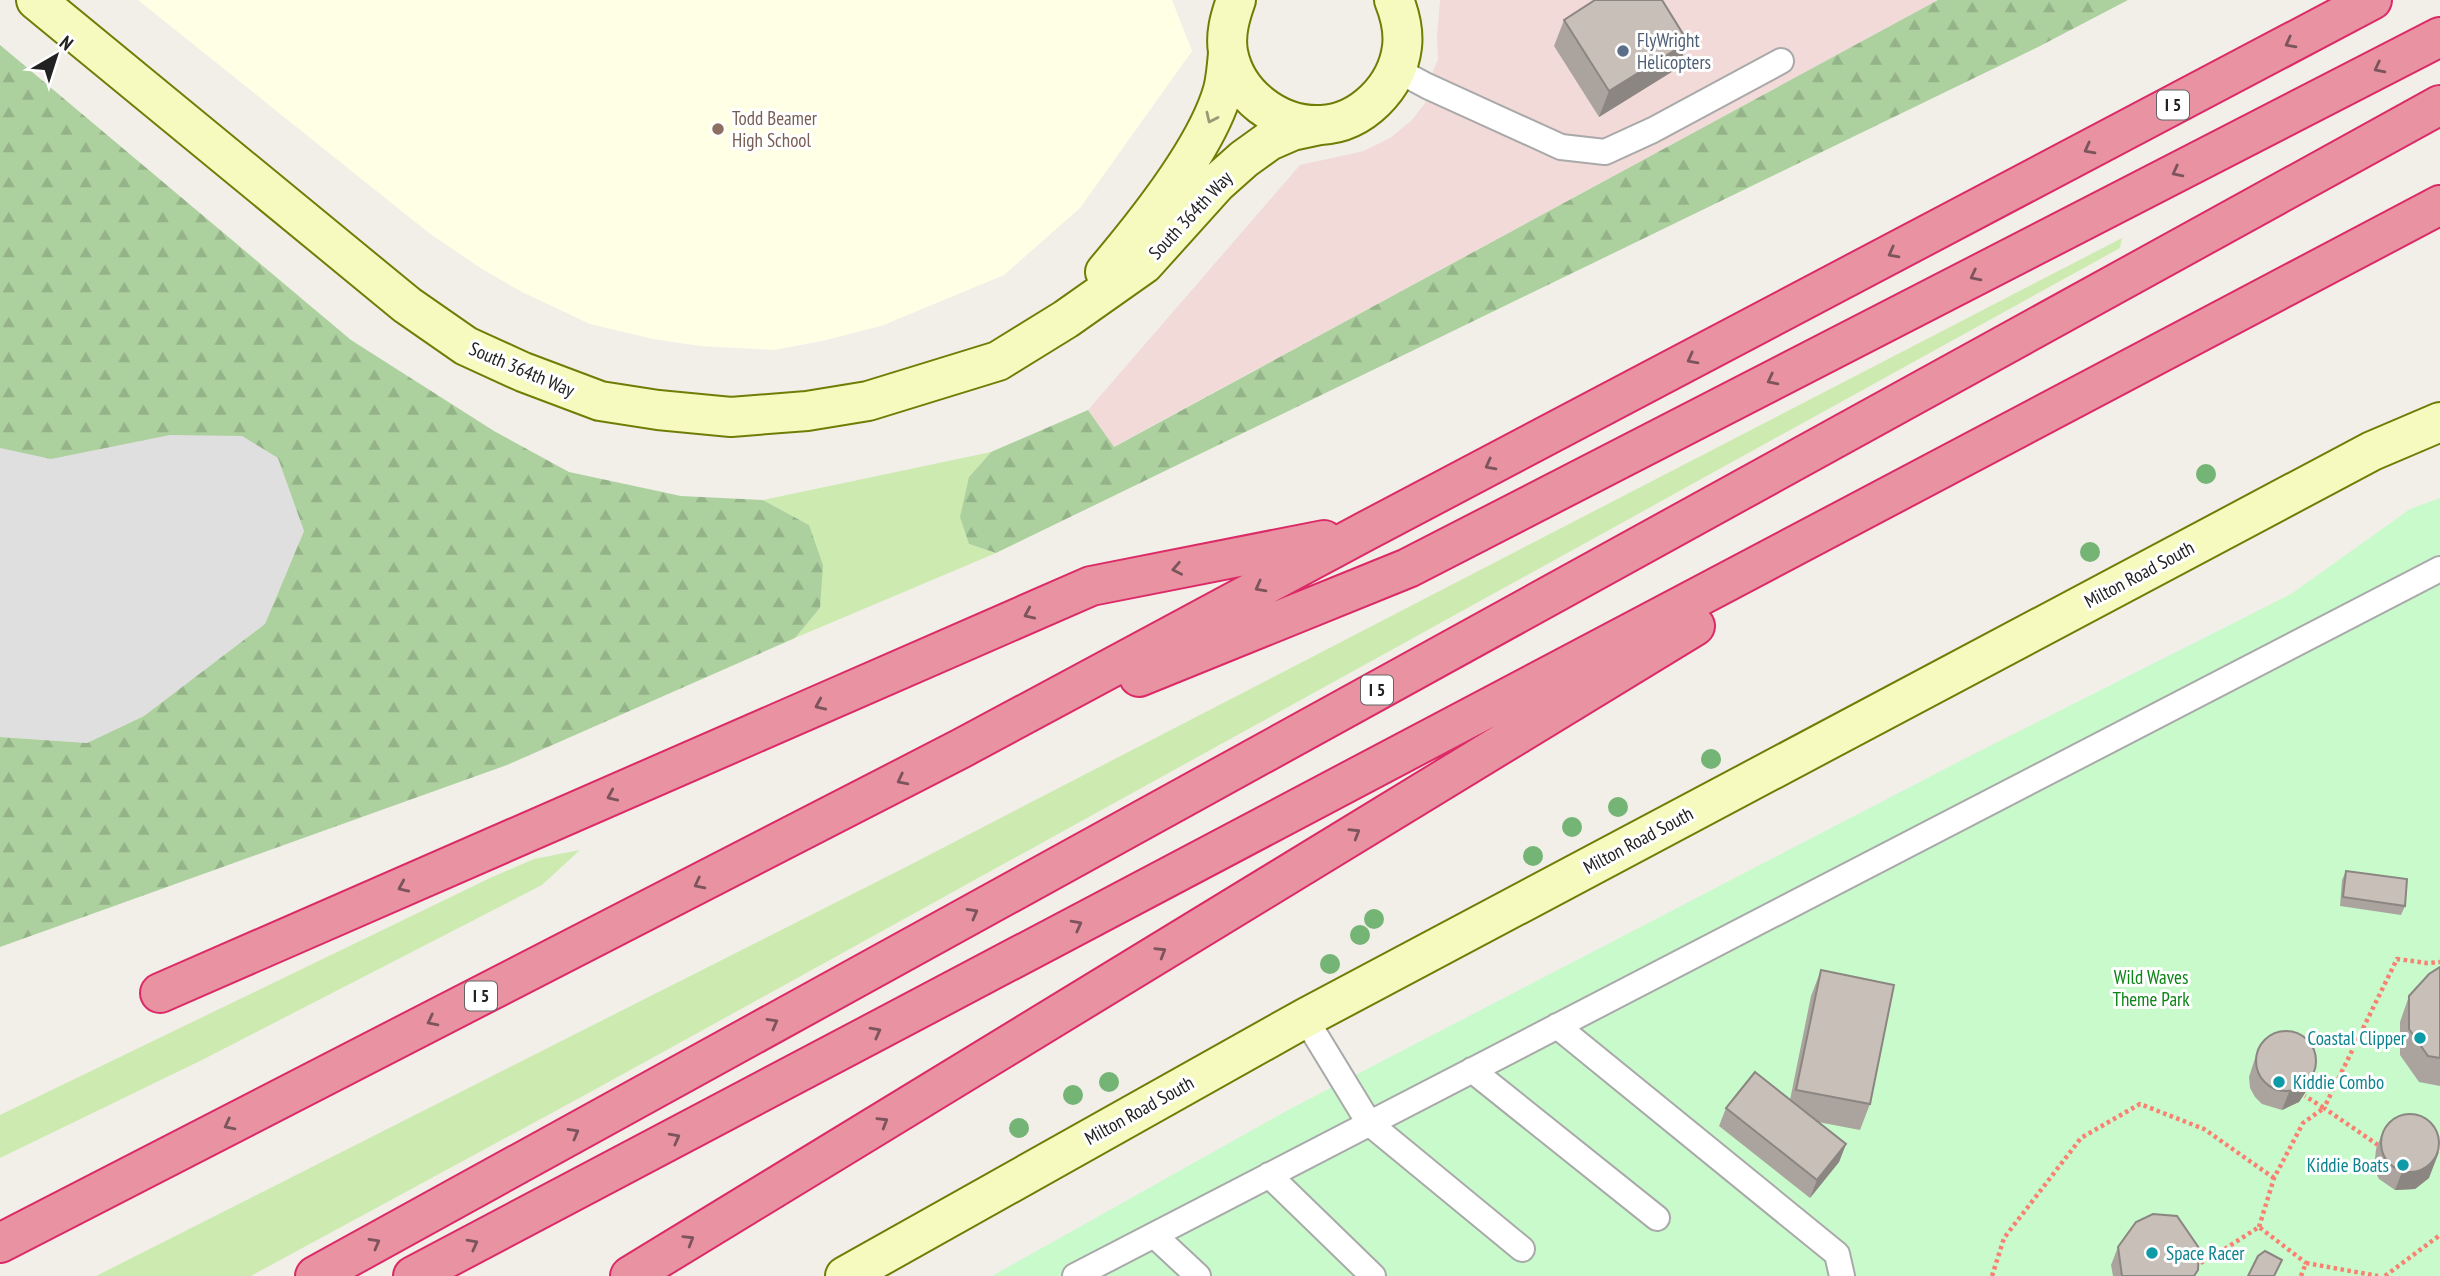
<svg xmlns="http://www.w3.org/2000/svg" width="2440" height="1276" font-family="'PT Sans Narrow',sans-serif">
<defs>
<pattern id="forest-firs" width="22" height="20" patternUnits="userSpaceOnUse" patternTransform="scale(1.75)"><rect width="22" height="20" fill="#add19e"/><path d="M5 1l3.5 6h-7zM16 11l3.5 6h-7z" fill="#95b388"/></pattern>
</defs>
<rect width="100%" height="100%" fill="#f2efe9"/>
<path fill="#e0dfdf" d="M0 45 351 341 304 531 265 624 144 716 87 743 0 737Z"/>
<path fill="#f2dad9" d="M1440 0H1938L1113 447 1088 410 1300 165 1364 151 1390 138 1412 120 1425 103 1427 86 1438 59 1437 37Z"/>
<path fill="#ffffe5" d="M138 0H1172L1192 51 1080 208 1004 275 881 326 822 341 774 350 700 346 653 339 590 324 522 292 482 269 429 233Z"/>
<path fill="#cdebb0" d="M2122 238 2120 248 596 1089 260 1271 251 1276H96L902 869Z
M991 452 969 477V544L996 553 795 638 820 608 809 525 763 500Z
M580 850 542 885 202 1060 0 1158V1115L490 878 534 859Z"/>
<path fill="url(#forest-firs)" d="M1938 0H2128L2040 46 996 553 969 544 960 517 969 477 991 452 1088 410 1114 447Z
M0 45 351 340 494 431 569 472 681 496 763 500 809 525 823 565 820 608 795 638 507 765 0 947V737L87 743 144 716 265 624 304 531 278 458 242 436 170 435 51 459 0 448Z"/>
<path fill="#c8facc" d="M2440 498V1276H992L1288 1110 1966 758 2291 594 2410 509Z"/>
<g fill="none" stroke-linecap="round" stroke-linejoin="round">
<g stroke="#a9a9a9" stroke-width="28">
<path id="lane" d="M1397 70 1427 86 1561 147 1605 152 1653 130 1781 61
M1305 1018 1369 1123 1522 1249
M1557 1026 1837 1254 1842 1276
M1472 1070 1657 1218
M1269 1175 1373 1276
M1154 1235 1198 1276
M1075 1276 2440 569"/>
</g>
<g stroke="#707d05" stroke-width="42">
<path id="secondary" d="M36 0 407 305 466 346 523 372 600 401 658 410 731 417 807 411 868 401 998 361 1066 319 1144 264 1217 183 1244 159 1269 141 1292 131 1320 125
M1236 0C1230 17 1225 34 1228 52 1236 95 1278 127 1321 125 1362 123 1397 87 1402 47 1404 30 1400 15 1394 0
M1105 272C1144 226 1207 147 1223 90 1226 78 1227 65 1228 53
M845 1276 1305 1018 2372 451 2440 422"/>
</g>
<g stroke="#dc2a67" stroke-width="42">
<path id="highway" d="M1139 677 1408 568 2440 37
M160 993 1091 586 1324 540
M0 1243 962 748 1364 532 2372 0
M315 1276 2440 105
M413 1276 2440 205
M630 1276 1695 626"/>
</g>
<path stroke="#fa8072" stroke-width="4.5" stroke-dasharray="3.5 3.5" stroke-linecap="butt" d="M2378 1145 2324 1108 2397 959 2427 963 2440 962
M2259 1227 2274 1178 2303 1123 2324 1108 2305 1096
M2194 1266 2209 1259 2259 1227 2306 1263
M1992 1276 2004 1238 2081 1138 2140 1104 2204 1129 2274 1178
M2301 1276 2306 1263 2378 1276
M2385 1276 2440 1235"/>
<use href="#lane" stroke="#fff" stroke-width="24"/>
<use href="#secondary" stroke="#f7fabf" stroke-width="38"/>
<use href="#highway" stroke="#e892a2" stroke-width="38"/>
</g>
<g fill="#74b475">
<circle cx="2206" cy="474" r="10"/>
<circle cx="2090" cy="552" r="10"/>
<circle cx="1711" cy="759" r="10"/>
<circle cx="1618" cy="807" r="10"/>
<circle cx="1572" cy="827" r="10"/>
<circle cx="1533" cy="856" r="10"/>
<circle cx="1374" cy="919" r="10"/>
<circle cx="1360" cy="935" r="10"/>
<circle cx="1330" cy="964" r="10"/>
<circle cx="1109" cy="1082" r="10"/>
<circle cx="1073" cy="1095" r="10"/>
<circle cx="1019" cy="1128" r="10"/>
</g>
<path fill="#aba49e" d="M1564 20 1678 68 1599 117 1554 46Z
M2346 871 2405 906 2401 915 2340 906 2342 880Z
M2440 967V1086L2419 1082 2400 1055V1022L2409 996Z
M1821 970 1870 1104 1860 1130 1818 1122 1846 1144 1839 1162 1810 1198 1719 1126 1726 1108 1790 1100 1811 996Z
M2258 1049 2315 1069 2309 1087 2299 1102 2282 1110 2262 1104 2255 1097 2250 1088 2249 1077Z
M2383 1131 2429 1178 2415 1189 2395 1190 2379 1179 2374 1169 2376 1149Z
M2118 1247 2196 1276H2113L2111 1265Z"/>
<path fill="#8b8681" d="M1688 42 1678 68 1599 117 1609 91Z
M2315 1069 2309 1087 2299 1102 2282 1110 2289 1092Z
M1846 1144 1839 1162 1810 1198 1817 1180Z
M2439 1152 2429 1178 2415 1189 2395 1190 2402 1172Z"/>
<path fill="#c7bfb8" stroke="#8b8681" stroke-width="2" d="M1595 0H1662L1688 42 1609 91 1564 20Z
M2346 871 2407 879 2405 906 2343 897Z
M2440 967V1058L2428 1056 2409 1029V996L2429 974Z
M1821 970 1894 985 1870 1104 1796 1090Z
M2256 1061a30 30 0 1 1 60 0a30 30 0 1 1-60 0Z
M1755 1072 1846 1144 1817 1180 1726 1108Z
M2381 1143a29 29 0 1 1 58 0a29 29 0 1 1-58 0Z
M2153 1214 2177 1216 2199 1248 2198 1270 2194 1276H2122L2118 1247 2136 1222Z
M2265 1251 2282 1260 2274 1276H2248L2258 1256Z"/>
<defs><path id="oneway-chevron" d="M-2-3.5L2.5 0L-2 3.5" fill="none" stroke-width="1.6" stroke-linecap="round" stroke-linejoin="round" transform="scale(1.75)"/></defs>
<g stroke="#7b545c">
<use href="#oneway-chevron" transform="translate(2290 43) rotate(152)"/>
<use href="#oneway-chevron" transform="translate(2379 68) rotate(153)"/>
<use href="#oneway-chevron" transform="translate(2089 149) rotate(152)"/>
<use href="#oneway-chevron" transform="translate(2177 172) rotate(153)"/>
<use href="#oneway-chevron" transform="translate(1893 253) rotate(152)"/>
<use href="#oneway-chevron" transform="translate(1975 276) rotate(153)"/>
<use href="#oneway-chevron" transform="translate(1692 359) rotate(152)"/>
<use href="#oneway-chevron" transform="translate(1772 380) rotate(153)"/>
<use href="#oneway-chevron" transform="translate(1490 465) rotate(152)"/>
<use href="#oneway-chevron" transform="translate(1177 569) rotate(169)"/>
<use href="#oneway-chevron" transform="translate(1260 587) rotate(152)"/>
<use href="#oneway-chevron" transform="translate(1029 614) rotate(156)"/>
<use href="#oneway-chevron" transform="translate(820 705) rotate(156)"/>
<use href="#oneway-chevron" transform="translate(902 780) rotate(153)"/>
<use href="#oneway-chevron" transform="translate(612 796) rotate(156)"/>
<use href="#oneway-chevron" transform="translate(1355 833) rotate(-31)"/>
<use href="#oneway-chevron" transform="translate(699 884) rotate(153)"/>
<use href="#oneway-chevron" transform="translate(403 887) rotate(156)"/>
<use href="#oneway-chevron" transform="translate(973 913) rotate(-29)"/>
<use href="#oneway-chevron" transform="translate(1077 925) rotate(-28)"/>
<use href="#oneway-chevron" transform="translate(1161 952) rotate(-31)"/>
<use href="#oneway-chevron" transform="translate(432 1021) rotate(153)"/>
<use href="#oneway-chevron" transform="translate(773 1023) rotate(-29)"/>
<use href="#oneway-chevron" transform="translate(876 1032) rotate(-28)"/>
<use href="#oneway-chevron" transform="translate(883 1122) rotate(-31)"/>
<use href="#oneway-chevron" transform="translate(229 1125) rotate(153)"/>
<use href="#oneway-chevron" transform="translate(574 1133) rotate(-29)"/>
<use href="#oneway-chevron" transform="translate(675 1138) rotate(-28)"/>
<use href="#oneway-chevron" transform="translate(689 1240) rotate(-31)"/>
<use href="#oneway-chevron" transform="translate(375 1243) rotate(-29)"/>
<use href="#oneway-chevron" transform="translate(473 1244) rotate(-28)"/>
</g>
<use stroke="#979978" href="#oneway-chevron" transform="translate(1211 118) rotate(115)"/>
<circle fill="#5c6f8a" stroke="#fff" stroke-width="2.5" cx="1623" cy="51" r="7"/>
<circle fill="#8d6e63" stroke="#fff" stroke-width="2.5" cx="718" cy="129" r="7"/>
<g fill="#0f9aa8" stroke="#fff" stroke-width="2.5">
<circle cx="2420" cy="1038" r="7"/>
<circle cx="2279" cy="1082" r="7"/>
<circle cx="2403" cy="1165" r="7"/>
<circle cx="2152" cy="1253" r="7"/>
</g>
<g text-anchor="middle" stroke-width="6" stroke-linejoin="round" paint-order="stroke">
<g fill="#fff" stroke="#646464" stroke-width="2">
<rect x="2157" y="90.5" width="32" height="29" rx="5"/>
<rect x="1361" y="675.5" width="32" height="29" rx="5"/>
<rect x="465" y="981.5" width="32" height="29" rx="5"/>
</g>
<g font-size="18" font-weight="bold" fill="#222">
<text x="2173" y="111">I 5</text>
<text x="1377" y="696">I 5</text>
<text x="481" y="1002">I 5</text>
</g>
<g font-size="19" fill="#4e5e75" stroke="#fff" text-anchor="start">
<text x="1637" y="47">FlyWright<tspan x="1637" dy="22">Helicopters</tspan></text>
</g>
<g font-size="19" fill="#785e54" stroke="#fff" text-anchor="start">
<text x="732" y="125">Todd Beamer<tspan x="732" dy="22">High School</tspan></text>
</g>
<g font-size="19" fill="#222" stroke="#fff">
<text transform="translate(1190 215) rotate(-47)" y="7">South 364th Way</text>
<text transform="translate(522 369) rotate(23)" y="7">South 364th Way</text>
<text transform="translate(2139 574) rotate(-28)" y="7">Milton Road South</text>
<text transform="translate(1638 840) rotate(-28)" y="7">Milton Road South</text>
<text transform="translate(1139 1110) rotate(-29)" y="7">Milton Road South</text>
</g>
<g font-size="19" fill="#0c8416" stroke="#fff">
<text x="2151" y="984">Wild Waves<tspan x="2151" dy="22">Theme Park</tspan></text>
</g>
<g font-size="19" fill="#0d838f" stroke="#fff" text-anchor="end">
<text x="2406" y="1045">Coastal Clipper</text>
<text x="2293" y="1089" text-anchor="start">Kiddie Combo</text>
<text x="2389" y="1172">Kiddie Boats</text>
<text x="2166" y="1260" text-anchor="start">Space Racer</text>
</g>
</g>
<g transform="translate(56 56) rotate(39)" stroke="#ffffff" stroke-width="5" paint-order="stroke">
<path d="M0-5L12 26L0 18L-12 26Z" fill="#222222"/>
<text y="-10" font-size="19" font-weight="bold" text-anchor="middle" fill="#222222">N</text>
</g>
</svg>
